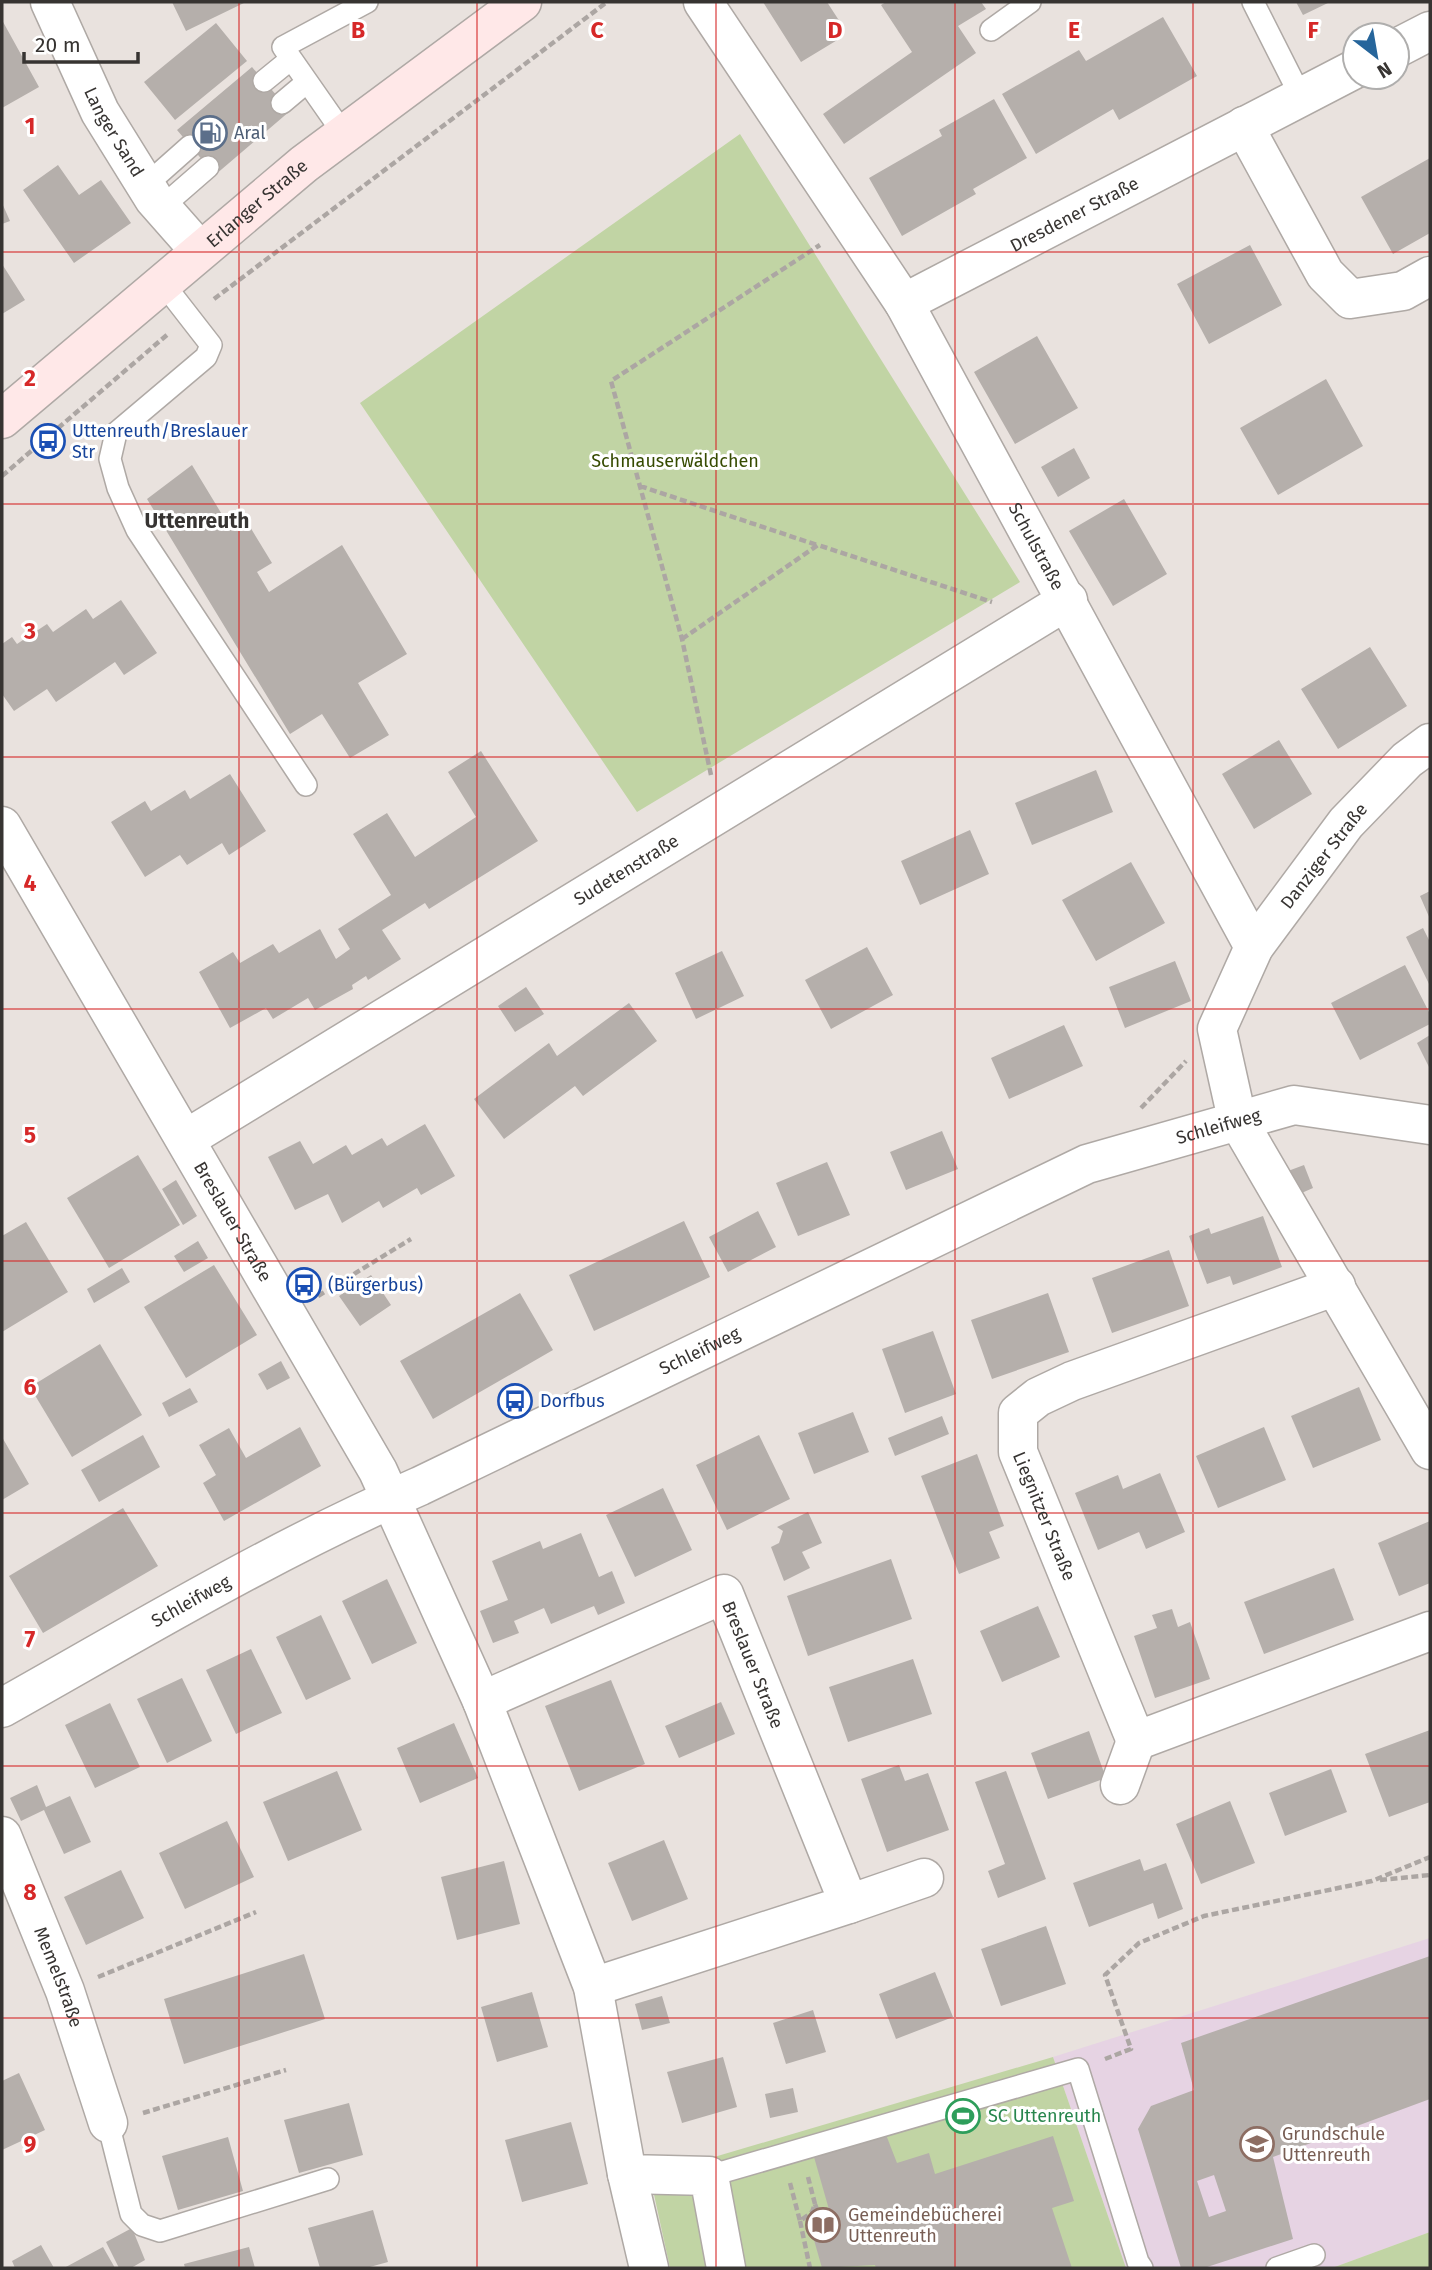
<svg xmlns="http://www.w3.org/2000/svg" width="1432" height="2270" font-family="'Fira Sans',sans-serif">
<rect width="100%" height="100%" fill="#e9e2de"/>
<path fill="#e6d3e3" d="M1430 1938V2232L1332 2268H1126L1053 2057Z"/>
<path fill="#c1d4a4" d="M740 134 1020 582 637 812 360 403Z
M1053 2057 1126 2268H670L650 2176Z
M1430 2232V2268H1332Z"/>
<path fill="#b5afab" fill-rule="evenodd" d="M172 2H246L186 31Z
M763 2H827L840 22 832 27 839 39 801 62Z
M886 2H981L986 9 958 26 976 53 844 144 823 114 912 52 881 5Z
M1296 2H1330L1303 15Z
M1163 17 1197 76 1119 120 1113 109 1036 154 1002 94 1079 50 1086 61Z
M2 20 39 87 2 108Z
M216 23 247 61 175 120 144 82Z
M252 67 290 111 215 175 177 130Z
M994 99 1027 158 973 189 976 194 902 236 869 178 942 136 939 130Z
M1430 158V233L1393 254 1361 197Z
M58 165 79 195 101 180 131 223 74 263 23 190Z
M2 203 10 221 2 224Z
M1250 245 1282 305 1209 344 1177 284Z
M2 264 25 300 2 314Z
M1037 336 1078 408 1015 444 974 372Z
M1326 379 1363 446 1278 495 1240 428Z
M1074 448 1090 478 1058 497 1041 467Z
M192 465 229 526 244 517 272 563 257 572 269 592 342 545 407 654 358 683 389 735 350 758 322 714 290 734 147 499Z
M1124 499 1167 574 1113 606 1069 531Z
M121 600 157 653 124 675 115 662 56 702 47 689 14 711 2 694V644L12 637 17 644 47 624 53 632 86 609 93 619Z
M1370 647 1407 706 1338 749 1301 689Z
M1279 740 1312 794 1254 829 1222 774Z
M481 751 538 841 429 909 425 903 382 930 401 959 368 980 366 976 352 985 353 989 315 1010 308 998 273 1019 266 1008 230 1028 199 972 233 952 240 963 273 944 279 953 320 929 336 959 350 949 338 929 391 895 353 834 387 813 415 857 476 817 448 772Z
M1096 770 1113 812 1032 845 1015 803Z
M230 774 266 831 229 855 222 843 187 865 180 855 145 877 111 822 145 801 151 811 185 790 190 799Z
M970 830 989 874 920 905 901 861Z
M1131 862 1165 923 1096 961 1062 900Z
M1430 891V919L1420 896Z
M1423 928 1430 942V986L1406 937Z
M867 947 893 995 831 1029 805 980Z
M722 951 744 996 696 1019 675 973Z
M1175 961 1191 1001 1125 1028 1109 987Z
M1405 965 1430 1014V1024L1360 1060 1331 1003Z
M526 987 544 1014 515 1032 498 1006Z
M629 1003 657 1041 583 1096 575 1086 504 1139 474 1099 549 1043 557 1056Z
M1064 1025 1083 1066 1009 1099 991 1058Z
M1430 1035V1069L1417 1043Z
M425 1124 455 1176 421 1195 417 1188 383 1208 379 1201 342 1223 328 1194 295 1210 268 1157 300 1141 313 1164 346 1145 352 1155 382 1138 387 1146Z
M942 1131 958 1169 906 1190 890 1152Z
M138 1155 180 1225 109 1268 67 1198Z
M827 1162 850 1215 798 1236 776 1183Z
M1304 1165 1313 1188 1297 1195 1288 1171Z
M176 1180 197 1216 183 1225 162 1189Z
M758 1211 776 1247 728 1272 709 1237Z
M1263 1216 1282 1267 1233 1285 1230 1276 1207 1284 1189 1236 1209 1228 1211 1234Z
M684 1221 710 1277 594 1331 569 1275Z
M26 1222 68 1292 2 1332V1236Z
M198 1241 208 1258 184 1272 174 1256Z
M1169 1250 1189 1306 1112 1333 1092 1278Z
M214 1265 257 1335 186 1378 144 1307Z
M122 1268 130 1282 94 1303 87 1289Z
M371 1275 391 1305 360 1326 339 1296Z
M520 1293 553 1350 433 1419 400 1361Z
M1048 1293 1069 1352 992 1379 971 1320Z
M933 1331 956 1394 905 1413 882 1349Z
M100 1344 142 1415 72 1457 30 1387Z
M281 1361 290 1378 267 1390 258 1374Z
M1359 1387 1381 1440 1313 1468 1291 1416Z
M190 1388 198 1402 169 1417 162 1403Z
M853 1412 869 1452 814 1474 798 1433Z
M942 1416 949 1434 895 1456 888 1438Z
M300 1427 321 1466 224 1521 203 1483 216 1475 199 1445 229 1428 246 1458Z
M1264 1427 1286 1480 1218 1508 1196 1456Z
M143 1435 160 1467 99 1502 81 1470Z
M759 1435 790 1499 727 1530 696 1465Z
M2 1437 29 1484 2 1500Z
M977 1454 1004 1526 989 1532 1000 1558 959 1574 921 1476Z
M1160 1473 1185 1532 1146 1549 1139 1532 1098 1550 1075 1493 1118 1475 1123 1489Z
M663 1488 692 1550 635 1577 606 1515Z
M123 1508 158 1566 43 1633 9 1576Z
M808 1512 822 1543 802 1552 810 1568 784 1581 771 1547 779 1543 783 1531 777 1527Z
M1430 1521V1583L1399 1596 1378 1543Z
M581 1533 599 1577 612 1571 625 1603 598 1615 594 1606 551 1624 544 1608 514 1621 519 1633 493 1643 480 1611 508 1600 492 1561 540 1541 543 1549Z
M891 1559 912 1619 808 1656 787 1596Z
M1334 1568 1354 1620 1264 1654 1244 1602Z
M387 1579 417 1643 372 1664 342 1601Z
M1038 1606 1060 1657 1002 1682 980 1631Z
M1172 1609 1178 1627 1190 1622 1210 1679 1155 1698 1134 1636 1157 1628 1152 1615Z
M321 1615 351 1679 306 1700 276 1637Z
M251 1649 282 1713 236 1734 206 1670Z
M913 1659 932 1714 848 1742 829 1687Z
M182 1678 212 1741 167 1763 137 1699Z
M611 1680 645 1764 579 1791 545 1706Z
M721 1702 735 1734 679 1758 665 1726Z
M110 1703 140 1767 95 1788 65 1725Z
M454 1723 478 1778 420 1803 397 1748Z
M1430 1730V1802L1389 1817 1365 1754Z
M1089 1731 1106 1778 1048 1799 1031 1753Z
M899 1765 905 1781 928 1773 949 1830 887 1852 861 1779Z
M1331 1769 1347 1812 1285 1836 1269 1793Z
M337 1771 362 1830 288 1861 263 1802Z
M1006 1771 1046 1879 998 1898 988 1871 1005 1864 975 1782Z
M37 1785 46 1807 70 1796 91 1842 64 1854 44 1810 21 1821 10 1798Z
M1230 1801 1255 1863 1201 1884 1176 1824Z
M227 1821 254 1877 185 1909 159 1853Z
M664 1840 688 1899 632 1921 608 1863Z
M1140 1859 1144 1871 1166 1863 1183 1909 1158 1919 1153 1903 1089 1927 1073 1883Z
M504 1861 520 1924 457 1940 441 1877Z
M121 1870 144 1918 86 1945 64 1897Z
M1046 1926 1066 1984 1001 2006 981 1949Z
M304 1954 325 2019 184 2064 164 1999Z
M1430 1956V2099L1273 2157 1293 2239 1204 2268H1181L1138 2129 1151 2106 1194 2090 1181 2043ZM1214 2175 1226 2211 1209 2217 1197 2181Z
M935 1972 953 2017 896 2039 879 1994Z
M532 1992 548 2047 497 2062 481 2007Z
M662 1996 670 2023 642 2030 635 2004Z
M813 2010 826 2052 786 2064 773 2023Z
M723 2057 737 2107 682 2123 667 2072Z
M19 2073 45 2130 2 2150V2081Z
M793 2088 798 2112 770 2118 765 2094Z
M349 2103 363 2155 299 2173 284 2120Z
M571 2122 588 2184 522 2202 505 2140Z
M883 2127 897 2163 929 2153 935 2174 1053 2136 1074 2201 1052 2208 1072 2268H876L875 2265 822 2268 808 2219 830 2213 812 2150Z
M228 2137 243 2191 178 2210 162 2156Z
M373 2210 388 2262 366 2268H320L308 2228Z
M132 2228 145 2260 131 2268H119L106 2242Z
M41 2245 54 2268H15L12 2261Z
M103 2247 115 2268H64Z
M249 2247 255 2268H185L184 2264Z"/>
<g fill="none" stroke-linecap="round" stroke-linejoin="round">
<g stroke="#afa9a5" stroke-width="24">
<path id="service" d="M1253 2 1301 97
M991 30 1030 2
M264 81 291 59
M282 103 307 82
M343 133 283 47 367 2
M146 185 190 146
M162 207 208 167
M162 282 211 345 206 357 116 433 110 459 118 488 137 530 306 785
M108 2123 131 2214 142 2225 160 2231 328 2179
M709 2176 1078 2069 1138 2262 1142 2268
M1277 2268 1314 2255"/>
</g>
<g stroke="#afa9a5" stroke-width="41">
<g id="minor">
<path id="s1" d="M50 2 100 112 154 199 199 250"/>
<path id="s2" d="M703 2 904 303 1254 947"/>
<path d="M1397 48 1430 31"/>
<path d="M1244 126 1325 274 1350 299 1403 291 1430 276"/>
<path id="s3" d="M904 303 1355 69"/>
<path d="M1430 743 1407 760 1346 823 1254 947 1217 1029 1237 1119 1430 1450"/>
<path id="s4" d="M2 826 378 1471 482 1701 593 1987 627 2174 709 2176 726 2268"/>
<path id="s5" d="M186 1139 1068 600"/>
<path id="s6" d="M1336 1286 1072 1381 1038 1397 1018 1413V1452L1136 1741 1430 1631"/>
<path id="s7" d="M482 1701 724 1594 849 1904 593 1987"/>
<path id="s8" d="M2 1708C139 1631 275 1549 420 1486L1087 1164 1294 1105 1430 1125"/>
<path d="M1120 1785 1136 1741"/>
<path id="s9" d="M2 1836 65 1991 108 2123"/>
<path d="M849 1904 924 1878"/>
<path d="M627 2174 649 2268"/>
</g>
</g>
<g stroke="#afa9a5" stroke-width="41">
<g id="secondary">
<path id="s10" d="M2 419 304 164 522 2"/>
</g>
</g>
<path stroke="#aca6a3" stroke-width="4.5" stroke-dasharray="7 3.5" stroke-linecap="butt" d="M214 299 607 2
M2 476 168 334
M640 486 817 545
M682 639 818 545 992 602
M711 775 682 639 611 381 820 245
M1141 1108 1186 1061
M318 1296 411 1239
M1380 1880 1430 1875
M98 1977 256 1912
M1105 2059 1131 2049 1105 1975 1139 1943 1204 1916 1372 1881 1430 1857
M143 2113 286 2070
M808 2177 815 2204
M790 2183 800 2221 812 2212 815 2204 819 2215
M800 2221 810 2268"/>
<use href="#service" stroke="#fff" stroke-width="21"/>
<use href="#minor" stroke="#fff" stroke-width="38"/>
<use href="#secondary" stroke="#ffe8e8" stroke-width="38"/>
</g>
<path fill="none" stroke="#d62828" stroke-width="2" stroke-opacity="0.55" d="M239 2V2268M477 2V2268M716 2V2268M955 2V2268M1193 2V2268M2 252H1430M2 504H1430M2 757H1430M2 1009H1430M2 1261H1430M2 1513H1430M2 1766H1430M2 2018H1430"/>
<defs>
<g id="fuel-ring" transform="scale(1.75)"><circle r="9.5" fill="#fff" stroke="#5c6f8a" stroke-width="1.5"/><path d="M-5.5-6h7V0h2V4h1.3V-2.5L3-4.5l.8-.8L6-3V5H2.5V1h-1V6h-7ZM-4.2-4.7v3.2H.2V-4.7Z" fill="#5c6f8a"/></g>
<g id="bus-ring" transform="scale(1.75)"><circle r="9.5" fill="#fff" stroke="#1a4fb4" stroke-width="1.5"/><path d="M-5-6H5V4H4V6H2V4H-2V6H-4V4H-5ZM-3.5-4V0h7V-4ZM-3.5 1.2v1.5H-2V1.2ZM2 1.2v1.5H3.5V1.2Z" fill="#1a4fb4"/></g>
<g id="stadium-ring" transform="scale(1.75)"><circle r="9.5" fill="#fff" stroke="#2e9e5b" stroke-width="1.5"/><path d="M0-5a6.5 5 0 1 0 0 10a6.5 5 0 1 0 0-10ZM-3.5-1.8h7v3.6h-7Z" fill="#2e9e5b"/></g>
<g id="school-ring" transform="scale(1.75)"><circle r="9.5" fill="#fff" stroke="#8d6e63" stroke-width="1.5"/><path d="M0-5L7-2L0 1L-7-2ZM-4 1L0 2.5L4 1V4Q0 6-4 4Z" fill="#8d6e63"/></g>
<g id="library-ring" transform="scale(1.75)"><circle r="9.5" fill="#fff" stroke="#8d6e63" stroke-width="1.5"/><path d="M-6-4Q-3-5.5-.7-3.5V5Q-3 3-6 4ZM6-4Q3-5.5 .7-3.5V5Q3 3 6 4Z" fill="#8d6e63"/></g>
</defs>
<g fill-rule="evenodd">
<use href="#fuel-ring" x="210" y="133"/>
<use href="#bus-ring" x="48" y="441"/>
<use href="#bus-ring" x="304" y="1285"/>
<use href="#bus-ring" x="515" y="1401"/>
<use href="#stadium-ring" x="963" y="2116"/>
<use href="#school-ring" x="1257" y="2144"/>
<use href="#library-ring" x="823" y="2225"/>
</g>
<g text-anchor="middle" stroke-width="6" stroke-linejoin="round" paint-order="stroke">
<g font-size="18" fill="#373432" stroke="#fff">
<text dy="6" stroke="none"><textPath href="#s1" startOffset="145">Langer Sand</textPath></text>
<text dy="6" stroke="none"><textPath href="#s10" startOffset="334">Erlanger Straße</textPath></text>
<text dy="6" stroke="none"><textPath href="#s3" startOffset="192">Dresdener Straße</textPath></text>
<text dy="6" stroke="none"><textPath href="#s2" startOffset="639">Schulstraße</textPath></text>
<text transform="translate(1324 856) rotate(-52)" y="6">Danziger Straße</text>
<text dy="6" stroke="none"><textPath href="#s5" startOffset="516">Sudetenstraße</textPath></text>
<text dy="6" stroke="none"><textPath href="#s8" startOffset="1351">Schleifweg</textPath></text>
<text dy="6" stroke="none"><textPath href="#s4" startOffset="458">Breslauer Straße</textPath></text>
<text dy="6" stroke="none"><textPath href="#s8" startOffset="784">Schleifweg</textPath></text>
<text dy="6" stroke="none"><textPath href="#s6" startOffset="452">Liegnitzer Straße</textPath></text>
<text dy="6" stroke="none"><textPath href="#s8" startOffset="217">Schleifweg</textPath></text>
<text dy="6" stroke="none"><textPath href="#s7" startOffset="341">Breslauer Straße</textPath></text>
<text dy="6" stroke="none"><textPath href="#s9" startOffset="152">Memelstraße</textPath></text>
</g>
<g font-size="18" fill="#4e5e75" stroke="#fff" text-anchor="start">
<text x="234" y="139">Aral</text>
</g>
<g font-size="18" fill="#164399" stroke="#fff" text-anchor="start">
<text x="72" y="437">Uttenreuth/Breslauer<tspan x="72" dy="21">Str</tspan></text>
<text x="328" y="1291">(Bürgerbus)</text>
<text x="540" y="1407">Dorfbus</text>
</g>
<g font-size="18" fill="#364b01" stroke="#fff">
<text x="675" y="467">Schmauserwäldchen</text>
</g>
<g font-size="18" fill="#27864d" stroke="#fff" text-anchor="start">
<text x="988" y="2122">SC Uttenreuth</text>
</g>
<g font-size="18" fill="#785e54" stroke="#fff" text-anchor="start">
<text x="1282" y="2140">Grundschule<tspan x="1282" dy="21">Uttenreuth</tspan></text>
<text x="848" y="2221">Gemeindebücherei<tspan x="848" dy="21">Uttenreuth</tspan></text>
</g>
<g font-size="21" font-weight="bold" fill="#373432" stroke="#fff">
<text x="197" y="528">Uttenreuth</text>
</g>
</g>
<g font-size="23" text-anchor="middle" font-weight="bold" fill="#d62828" stroke="#fff" stroke-width="6" stroke-linejoin="round" paint-order="stroke">
<text x="358" y="38">B</text>
<text x="597" y="38">C</text>
<text x="835" y="38">D</text>
<text x="1074" y="38">E</text>
<text x="1313" y="38">F</text>
<text x="30" y="134">1</text>
<text x="30" y="386">2</text>
<text x="30" y="639">3</text>
<text x="30" y="891">4</text>
<text x="30" y="1143">5</text>
<text x="30" y="1395">6</text>
<text x="30" y="1647">7</text>
<text x="30" y="1900">8</text>
<text x="30" y="2152">9</text>
</g>
<rect width="1432" height="2270" fill="none" stroke="#373432" stroke-width="7"/>
<g transform="translate(1376 56) rotate(149)"><circle r="33" fill="#ffffff" stroke="#afaead" stroke-width="2"/>
<path d="M0-5L12 26L0 18L-12 26Z" fill="#26659b"/>
<text y="-10" font-size="19" font-weight="bold" text-anchor="middle" fill="#373432">N</text>
</g>
<path d="M24 52v10h114v-10" fill="none" stroke="#373432" stroke-width="3.5"/>
<text x="35" y="52" font-size="21" fill="#373432" stroke="#ffffff" stroke-width="5" paint-order="stroke">20 m</text>
</svg>
